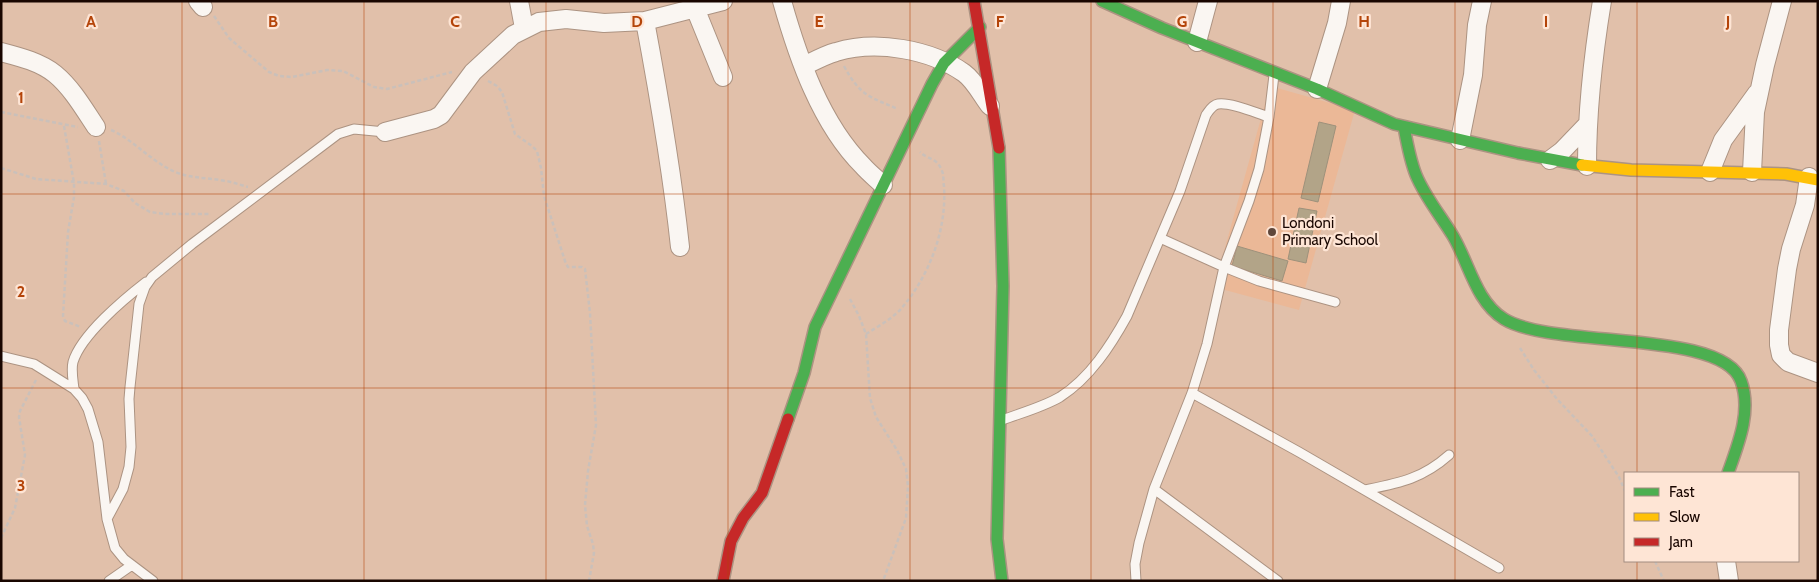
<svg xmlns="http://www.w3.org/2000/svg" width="1819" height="582" font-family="Cabin,sans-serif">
<rect width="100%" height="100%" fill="#e1c0aa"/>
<path fill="#ebb897" d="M1270 86 1355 110 1299 310 1214 287Z"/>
<path fill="#b2a488" stroke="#9e917b" d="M1319 122 1336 126 1318 202 1301 198Z
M1299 208 1317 211 1306 263 1288 259Z
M1237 246 1288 261 1282 281 1232 266Z"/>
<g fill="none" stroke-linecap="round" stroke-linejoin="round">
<g stroke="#ac9382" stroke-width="11">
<path id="lane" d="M1160 238 1224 267 1259 281 1335 302
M1 356 34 364 74 389 82 398 88 409 98 442 107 519 115 548 124 559 153 581
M74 389C73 380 71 370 73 362 81 335 124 299 146 282
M1192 393 1299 452 1499 568
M1002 420C1021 413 1043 407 1060 397 1090 378 1111 345 1127 316L1180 191 1206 115C1209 111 1212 105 1218 104 1231 102 1256 113 1269 117
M1154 489 1278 581
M1365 490C1399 483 1422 479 1449 455
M107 519 123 489 129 467 131 447 129 399 130 387 139 304 145 287 152 277 192 244 338 134 354 129 385 132
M109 581 132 565
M1136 581 1135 564 1139 543 1154 489 1192 393 1207 344 1224 267 1249 201 1259 169 1269 117 1274 75"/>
</g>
<g stroke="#ac9382" stroke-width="20">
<path id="street" d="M198 1 203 7
M519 1 524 28
M782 1C798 58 821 124 863 166 869 173 877 179 883 185
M695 8 723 77
M645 21C659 96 672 171 680 247
M1197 42 1208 1
M1 52C20 57 40 62 55 74 72 88 84 109 96 127
M804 66C814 61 825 55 836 52 876 40 930 49 964 73 975 81 982 96 990 106
M1317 89 1337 23 1341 1
M385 132 434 119 441 115 473 72 513 35 539 22 566 19 604 23 645 21 723 1
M1460 140 1473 75 1477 25 1482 1
M1550 160 1562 151 1587 125
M1587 166C1587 110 1593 56 1602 1
M1710 172 1723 140 1757 93
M1752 172 1755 112 1765 65 1782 1
M1809 177 1805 205 1791 249 1787 269 1779 330V345L1781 355 1788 362 1818 373
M1726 561 1729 581"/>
</g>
<g stroke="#ac9382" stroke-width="14">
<path id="fast" d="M1102 1 1162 28 1317 89 1394 124 1518 153 1582 165
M1404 127C1407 143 1410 160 1416 175 1425 197 1441 216 1453 236 1469 263 1476 302 1504 319 1552 349 1723 329 1741 381 1752 411 1738 445 1728 473
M999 148 1003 286 997 539 1002 581
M788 419 804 373 815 327 932 84 944 63 980 27"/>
</g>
<g stroke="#ac9382" stroke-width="14">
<path id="slow" d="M1582 165 1631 170 1786 174 1818 180"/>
</g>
<g stroke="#ac9382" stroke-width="14">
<path id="jam" d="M974 1 999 148
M723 581 731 541 743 518 762 493 788 419"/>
</g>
<path stroke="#cac0ba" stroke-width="2.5" stroke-dasharray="4 2.5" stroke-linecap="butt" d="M214 16 229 38 269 72 279 76 292 77 327 70 343 71 374 87 387 89 452 72
M844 66C860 96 870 97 898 109
M488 81 497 86 502 92 515 134 532 146 537 151 541 168 544 196 566 264 568 267H582L585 269 590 313 596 425 588 471 585 505 587 526 593 544 594 553 589 581
M1 112 78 127
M64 126 74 183V197L68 232 63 316 65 321 81 327
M111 130C132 139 148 158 169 169 187 179 205 177 225 181 233 182 240 185 248 187
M99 141 106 184
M1 168 36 179 106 184 124 191 135 203 150 212 165 214H211
M850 299 859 316 866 334 870 398 876 417 897 450 906 469 908 486 906 518 883 581
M866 334C877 327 890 320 900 310 929 277 947 230 944 186 943 181 944 175 942 171 937 157 928 160 920 152
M1520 348 1534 370 1557 399 1592 436 1619 477 1625 491
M1 538 15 508 25 455 19 417 20 411 37 378
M1655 561 1664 581"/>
<use href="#lane" stroke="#faf6f2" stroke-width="9"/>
<use href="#street" stroke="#faf6f2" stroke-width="18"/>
<use href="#fast" stroke="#4caf50" stroke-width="11"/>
<use href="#slow" stroke="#ffc107" stroke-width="11"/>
<use href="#jam" stroke="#c62828" stroke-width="11"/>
</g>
<path fill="none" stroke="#b44409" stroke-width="1" stroke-opacity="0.55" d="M182 1V581M364 1V581M546 1V581M728 1V581M910 1V581M1091 1V581M1273 1V581M1455 1V581M1637 1V473M1 194H1818M1 388H1818M1637 561V581"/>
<circle fill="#5f473b" stroke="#fee5d5" stroke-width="2" cx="1272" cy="232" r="5"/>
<g text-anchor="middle" stroke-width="4.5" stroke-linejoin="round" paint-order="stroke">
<g font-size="15" fill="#190600" stroke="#fee5d5" text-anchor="start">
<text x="1282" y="228">Londoni<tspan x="1282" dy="17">Primary School</tspan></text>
</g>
</g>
<g font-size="16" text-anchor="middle" font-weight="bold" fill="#b44409" stroke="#fee5d5" stroke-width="4.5" stroke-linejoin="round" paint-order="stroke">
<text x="91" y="27">A</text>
<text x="273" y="27">B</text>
<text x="455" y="27">C</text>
<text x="637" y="27">D</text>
<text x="819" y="27">E</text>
<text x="1000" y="27">F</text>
<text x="1182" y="27">G</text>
<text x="1364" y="27">H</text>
<text x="1546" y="27">I</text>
<text x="1728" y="27">J</text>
<text x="21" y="103">1</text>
<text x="21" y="297">2</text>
<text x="21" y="491">3</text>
</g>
<rect width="1819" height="582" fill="none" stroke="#190600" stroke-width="5"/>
<rect x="1624" y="472" width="175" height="90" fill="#fee5d5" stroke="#a28c80"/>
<rect x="1634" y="488" width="25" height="8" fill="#4caf50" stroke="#a28c80"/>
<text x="1669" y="497" font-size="15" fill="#190600">Fast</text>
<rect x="1634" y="513" width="25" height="8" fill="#ffc107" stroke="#a28c80"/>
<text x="1669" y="522" font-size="15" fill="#190600">Slow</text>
<rect x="1634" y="538" width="25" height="8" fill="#c62828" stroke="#a28c80"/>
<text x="1669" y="547" font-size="15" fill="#190600">Jam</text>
</svg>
